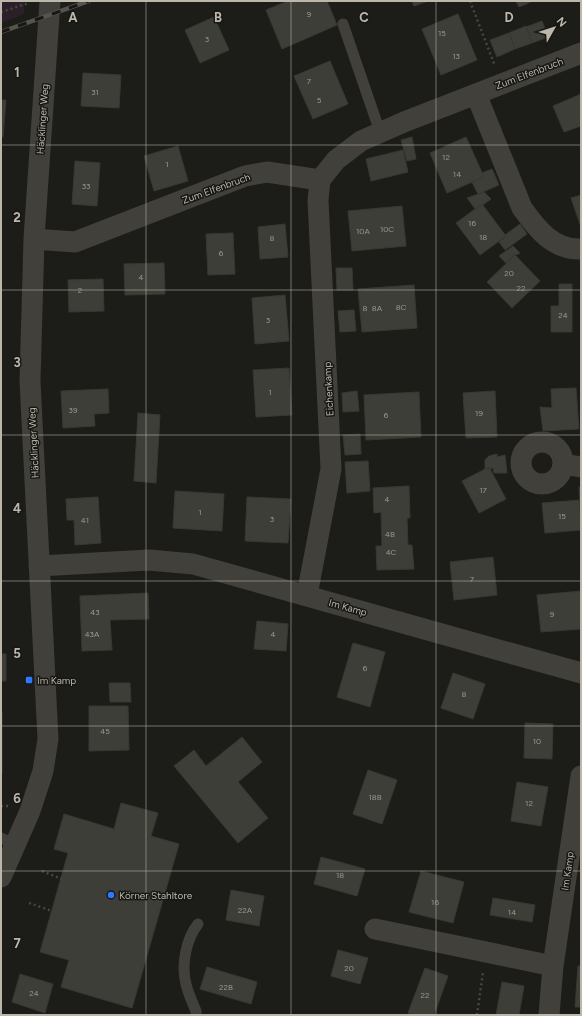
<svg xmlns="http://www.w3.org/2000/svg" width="582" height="1016" font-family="Figtree,sans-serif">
<rect width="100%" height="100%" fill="#1c1c19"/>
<path fill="#2b2029" d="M1 1H24V14L1 23Z"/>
<path fill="#3e3e39" stroke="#383833" d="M288 1H327L337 25 282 49 266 10Z
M412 1H428L414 6Z
M516 1H533L519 7Z
M458 14 477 60 441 75 422 29Z
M214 17 229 50 200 63 185 30Z
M542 21 548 37 532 43 526 27Z
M526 26 532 43 515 49 509 33Z
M509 33 515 49 497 57 490 40Z
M330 61 348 104 313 119 294 76Z
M83 73 121 75 119 108 81 106Z
M581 94V126L564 132 553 106Z
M1 100H6L3 137H1Z
M412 137 416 159 407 161 401 140Z
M466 137 484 177 447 193 430 153Z
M178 146 188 181 154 191 144 156Z
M403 150 408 172 371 181 366 159Z
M75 161 100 163 97 206 72 204Z
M492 169 499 185 478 194 472 182 484 177 482 173Z
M484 192 491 199 476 210 467 198Z
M581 195V227L571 198Z
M482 204 506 236 480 255 456 223Z
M402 206 406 246 352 251 348 211Z
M285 224 288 257 260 259 258 227Z
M520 224 527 234 505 250 499 242 506 236 505 235Z
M233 233 235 274 208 275 206 234Z
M513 246 520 253 516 255 515 254 506 263 499 256Z
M515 255 540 281 512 308 487 282Z
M164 263 165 294 125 295 124 264Z
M336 268H352L353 290H337Z
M103 279 104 311 69 312 68 280Z
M559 284H572V332H551V306H559Z
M414 285 417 328 362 332 358 289Z
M285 295 289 341 255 344 252 298Z
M354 310 356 331 340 332 338 311Z
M289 368 292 415 256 417 253 370Z
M576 388 579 429 543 431 540 407 552 408 551 389Z
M108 389 109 413 94 414 95 426 63 428 61 391Z
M357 391 359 411 343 412 342 393Z
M495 391 497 437 466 438 463 393Z
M419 392 421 437 366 440 364 395Z
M138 413 160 415 156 483 134 481Z
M360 434 361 454 345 455 343 435Z
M497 454V457L505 455 507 473H494L493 468 485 469V460L489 456Z
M368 461 370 491 347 493 345 462Z
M489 467 506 499 479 513 462 481Z
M409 486 410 518H407L408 545H412L414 569 377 570 376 546H382L381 512 374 513 373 488Z
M579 487H581V513L580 514Z
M175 491 224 494 222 531 173 528Z
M98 497 101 543 75 545 74 520H67L66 499Z
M247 497 291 499 288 543 245 541Z
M581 500V530L545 533 542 503Z
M493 557 497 595 454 600 450 562Z
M581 591V629L541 632 537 595Z
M148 593 149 619 110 620 112 650 82 651 80 596Z
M257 621 288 624 286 651 254 649Z
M353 643 385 652 370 707 337 697Z
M1 654H6V681H1Z
M453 673 485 684 473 719 441 708Z
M109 683H130L131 702H110Z
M89 706H128L129 750 89 751Z
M1 712H2V774H1Z
M525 723 553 724 552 759 524 758Z
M242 737 262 762 238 782 268 818 238 843 174 766 194 750 206 766Z
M368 770 397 780 382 824 353 814Z
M517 782 548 787 541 826 511 821Z
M121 803 158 813 151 836 179 844 132 1008 61 987 69 960 40 952 68 853 54 849 64 814 114 829Z
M321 857 365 869 357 896 314 884Z
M421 871 464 882 453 923 409 912Z
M231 890 264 896 259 926 226 920Z
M493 898 535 905 532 922 490 915Z
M338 950 368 958 360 984 331 976Z
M578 966H581V1007H575Z
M207 967 257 982 251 1004 200 989Z
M425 968 448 976 434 1015H415L408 1013Z
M20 974 53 984 45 1013 12 1002Z
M502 982 524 986 519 1015H496Z"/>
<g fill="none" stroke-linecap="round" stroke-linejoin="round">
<path stroke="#484640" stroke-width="2.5" stroke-dasharray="2 3" stroke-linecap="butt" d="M470 1 495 66
M581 1V2
M1 12 29 3
M1 806H10
M42 871 62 879
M29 903 52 911
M477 1015 483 972"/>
<path stroke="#41403a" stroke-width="11" d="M343 24 380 132
M1 838 15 845
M196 1015V1011C192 1002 188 993 186 984 181 965 186 939 198 924"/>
<path stroke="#41403a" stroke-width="21" d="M476 94 522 208C537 229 553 250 581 249
M34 239 75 242 245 176 267 172 320 180 336 160 361 141 404 122 581 53
M521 463a21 21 0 1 1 42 0a21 21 0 1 1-42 0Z
M563 464 581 467
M39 566 149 560 193 564 581 673
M307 595 331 469 318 200 320 180
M1 877 30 811 43 771 48 739 30 381 34 239 50 1
M375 929 553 966
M549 1015 553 966 581 776"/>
<g stroke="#57544d" stroke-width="4.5">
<path id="rail" d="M1 32 89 1"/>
</g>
<use href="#rail" stroke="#171714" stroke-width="3" stroke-dasharray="9" stroke-linecap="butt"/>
</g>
<path fill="none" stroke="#bdb7ab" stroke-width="1" stroke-opacity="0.55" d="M146 1V1015M291 1V1015M436 1V1015M1 145H581M1 290H581M1 435H581M1 581H581M1 726H581M1 871H581"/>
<g fill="#2e77ff" stroke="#171714" stroke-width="1.5">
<rect x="25" y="676" width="8" height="8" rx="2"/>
<circle cx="111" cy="895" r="4"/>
</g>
<g text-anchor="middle" stroke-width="3" stroke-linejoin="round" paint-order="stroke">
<g font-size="8" fill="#9d998e">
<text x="309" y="17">9</text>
<text x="442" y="36">15</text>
<text x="207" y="42">3</text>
<text x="456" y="59">13</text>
<text x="309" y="84">7</text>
<text x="95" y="95">31</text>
<text x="319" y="103">5</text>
<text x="446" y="160">12</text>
<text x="167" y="167">1</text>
<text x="457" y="177">14</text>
<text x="86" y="189">33</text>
<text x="472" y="226">16</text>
<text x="387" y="232">10C</text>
<text x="363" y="234">10A</text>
<text x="483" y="240">18</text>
<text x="272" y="241">8</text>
<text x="221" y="256">6</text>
<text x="509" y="276">20</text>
<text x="141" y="280">4</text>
<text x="521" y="291">22</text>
<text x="80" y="293">2</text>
<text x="401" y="310">8C</text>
<text x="365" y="311">8</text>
<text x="377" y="311">8A</text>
<text x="563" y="318">24</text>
<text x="268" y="323">3</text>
<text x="270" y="395">1</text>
<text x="73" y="413">39</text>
<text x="479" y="416">19</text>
<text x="386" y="418">6</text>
<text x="483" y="493">17</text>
<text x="387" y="502">4</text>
<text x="200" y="515">1</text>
<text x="562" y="519">15</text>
<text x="272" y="522">3</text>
<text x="85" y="523">41</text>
<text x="390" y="537">4B</text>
<text x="391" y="555">4C</text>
<text x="472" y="582">7</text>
<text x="95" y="615">43</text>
<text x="552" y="617">9</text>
<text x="92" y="637">43A</text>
<text x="273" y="637">4</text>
<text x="365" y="671">6</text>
<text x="464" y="697">8</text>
<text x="105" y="734">45</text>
<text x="537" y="744">10</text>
<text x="375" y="800">18B</text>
<text x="529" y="806">12</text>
<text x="340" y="878">18</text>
<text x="435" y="905">16</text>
<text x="245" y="913">22A</text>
<text x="512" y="915">14</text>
<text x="349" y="971">20</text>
<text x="226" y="990">22B</text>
<text x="34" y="996">24</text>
<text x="425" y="998">22</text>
</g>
<g font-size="10" fill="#bdb7ab" stroke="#171714">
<text transform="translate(529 73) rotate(-21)" y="4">Zum Elfenbruch</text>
<text transform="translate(42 119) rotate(-86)" y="4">Häcklinger Weg</text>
<text transform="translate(216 188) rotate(-20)" y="4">Zum Elfenbruch</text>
<text transform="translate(328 389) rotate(-93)" y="4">Eichenkamp</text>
<text transform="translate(33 443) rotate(-93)" y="4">Häcklinger Weg</text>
<text transform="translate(348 607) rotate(16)" y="4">Im Kamp</text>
<text transform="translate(567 871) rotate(-82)" y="4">Im Kamp</text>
</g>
<g font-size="10" fill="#bdb7ab" stroke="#171714" text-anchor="start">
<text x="37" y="684">Im Kamp</text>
<text x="119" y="899">Körner Stahltore</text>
</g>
</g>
<g font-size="13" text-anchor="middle" font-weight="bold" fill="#bdb7ab" stroke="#171714" stroke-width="3" stroke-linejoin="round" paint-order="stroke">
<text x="73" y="22">A</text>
<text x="218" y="22">B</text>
<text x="364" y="22">C</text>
<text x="509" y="22">D</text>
<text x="17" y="77">1</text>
<text x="17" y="222">2</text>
<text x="17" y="367">3</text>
<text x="17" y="513">4</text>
<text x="17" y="658">5</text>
<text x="17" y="803">6</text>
<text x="17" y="948">7</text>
</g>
<rect width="582" height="1016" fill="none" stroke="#bdb7ab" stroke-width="4"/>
<g transform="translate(554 28) rotate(51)" stroke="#171714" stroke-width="3" paint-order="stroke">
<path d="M0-3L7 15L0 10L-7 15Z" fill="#bdb7ab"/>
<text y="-6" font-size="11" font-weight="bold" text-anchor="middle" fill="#bdb7ab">N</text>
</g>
</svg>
